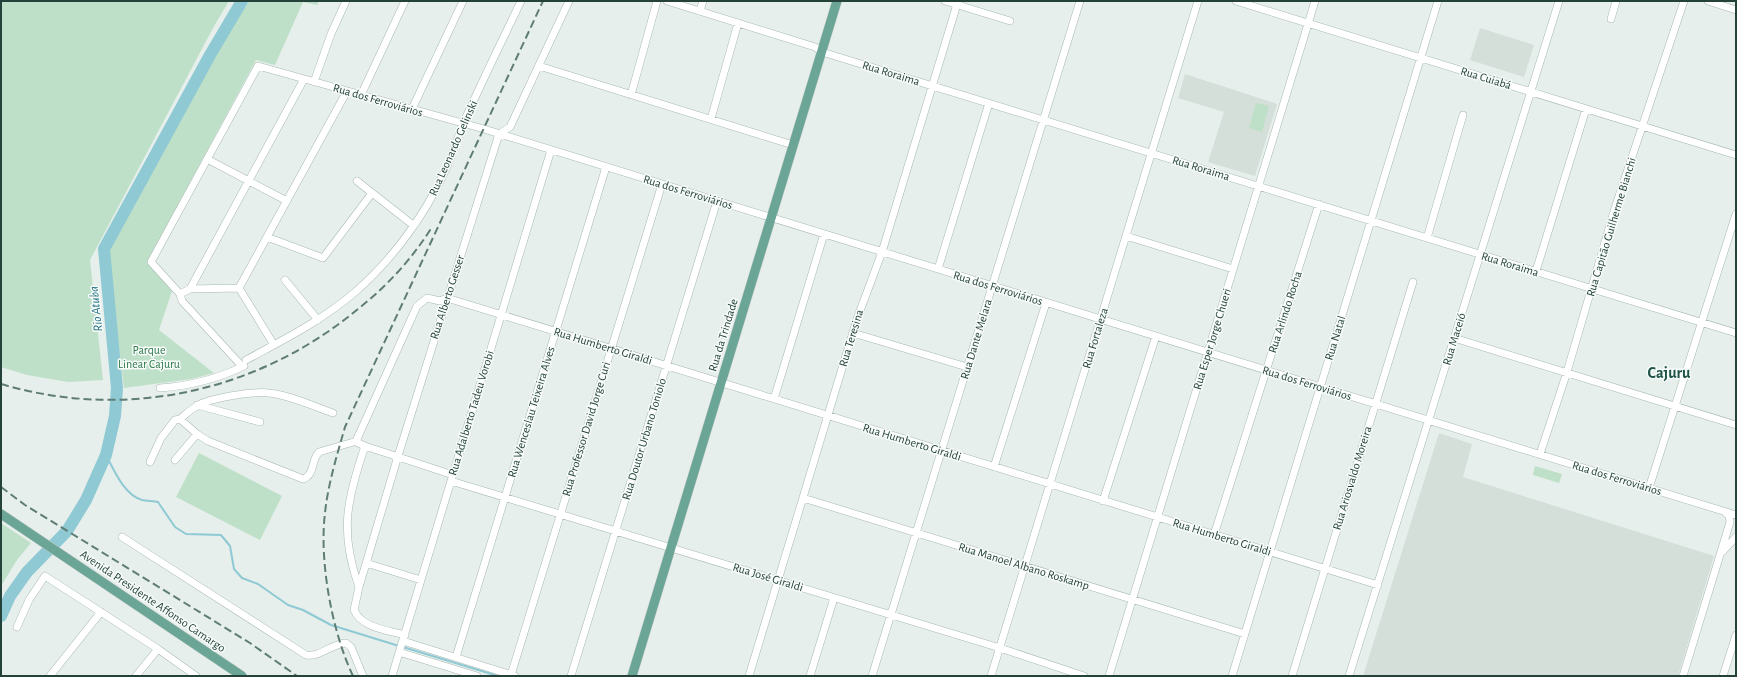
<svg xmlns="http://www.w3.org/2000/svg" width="1737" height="677" font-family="'Alegreya Sans',sans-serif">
<rect width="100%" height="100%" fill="#e6efeb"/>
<path fill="#d4dfda" d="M1480 28 1534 45 1524 77 1470 60Z
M1185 74 1277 104 1255 176 1208 162 1224 112 1178 98Z
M1439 433 1472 444 1463 477 1714 556 1678 676H1363Z"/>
<path fill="#bfe0c8" d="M1 1H229L213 28 90 260 103 380 68 382 27 375 1 367Z
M249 1H319L317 5 303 2 275 65 256 60 147 262 172 291 159 330 214 373 191 379 124 388 107 253 217 50Z
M1256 103 1269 106 1262 132 1249 128Z
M199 453 282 496 260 540 176 497Z
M1535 466 1562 474 1559 483 1533 475Z
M1 523 31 543 17 560 1 586Z"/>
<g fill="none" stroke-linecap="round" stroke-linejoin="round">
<path stroke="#8ec9d4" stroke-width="2" d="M106 455C114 470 124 495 142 500 147 501 153 501 158 502L175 527 186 534 221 535 230 546 234 569 242 578 258 584 288 605 303 610 331 625 399 646
M403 647 498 676"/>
<path stroke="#8ec9d4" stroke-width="12" d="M1 616 10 596 27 572 67 531 86 500 106 455 115 416 117 388 104 249 210 55 242 1"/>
<g stroke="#a8b8b2" stroke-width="8">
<path id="minor" d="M667 1 815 47 822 52 1736 333
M945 1 1010 21
M1236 1 1736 155
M1708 1 1736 10
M700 11 703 1
M1611 19 1616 1
M539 66 793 145
M314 82 331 34 346 1
M361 95 405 1
M631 95 657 1
M412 109 463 1
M711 119 738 23
M207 159 287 201
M357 181 413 225
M1126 236 1233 269
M267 237 323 258 372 193
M1427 238 1463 115
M938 269 989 103
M1536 271 1586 109
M285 280 318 320
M239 288 347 91
M190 289 304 79
M180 294 190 289 239 288 274 345
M853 333 967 367
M1454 338 1736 425
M246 360C283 340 321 321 354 293 391 261 424 217 444 173 452 156 457 139 464 122 482 81 502 41 521 1
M240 364 182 301 180 294 151 262 258 66 484 129 1736 515
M160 388C189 386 217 379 244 366
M774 399 824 234
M197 405 260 422
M180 419C185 415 191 409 197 406 209 398 254 391 269 393 290 395 312 406 333 413
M365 446 453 475
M1540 454 1567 372 1615 208 1684 1
M175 460 197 434
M150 462 161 438 175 420 180 419 197 434 208 441 303 479C315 475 311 460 319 452L357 441
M994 467 1046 303
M451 481 1000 648 1084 676
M1649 488 1736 214
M803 498 1245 634
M1103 501 1156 336
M1214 535 1319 204
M122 537 306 655C321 657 331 644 346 643L351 647 363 676
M1722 552 1736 537
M366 563 421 580
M359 587C339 532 347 499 365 446L358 443 357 439 417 306 427 298 440 301 447 298 1378 585
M17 627 29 600 45 576 158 649 196 676
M405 635C387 630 362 628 354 610L359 587 398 456 499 134 510 127 569 1
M403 641 515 676
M399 652 477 676
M456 657 606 167
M511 675 662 184
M50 676 101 612
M136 676 158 649
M392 676 551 150
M571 676 717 201
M749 676 857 319 882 252 958 1
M810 676 834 598
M872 676 1080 1
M991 676 1198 1
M1109 676 1315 1
M1232 676 1438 1
M1292 676 1413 282
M1349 676 1559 1
M1683 676 1730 522 1729 516 1725 512
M1723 676 1736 635"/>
</g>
<g stroke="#c2cac8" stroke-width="10">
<path id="major" d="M1 514 242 676
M632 676 837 1"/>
</g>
<use href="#minor" stroke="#fff" stroke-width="7"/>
<use href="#major" stroke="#6aa596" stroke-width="9"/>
<path stroke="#5f7d75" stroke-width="2" stroke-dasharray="8 4" stroke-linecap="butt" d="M1 384C126 421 258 392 358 309 387 286 412 259 432 227
M1 487 25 505 250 643 297 676
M353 676C332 632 319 561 325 513 328 484 337 455 345 427L543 1"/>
</g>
<g text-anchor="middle" stroke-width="3" stroke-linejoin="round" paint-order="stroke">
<g font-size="12" fill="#24423a" stroke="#f7fbf9">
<text transform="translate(891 73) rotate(17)" y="4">Rua Roraima</text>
<text transform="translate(1486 78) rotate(17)" y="4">Rua Cuiabá</text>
<text transform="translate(378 100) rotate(16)" y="4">Rua dos Ferroviários</text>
<text transform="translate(453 148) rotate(-66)" y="4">Rua Leonardo Gelinski</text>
<text transform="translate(1201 168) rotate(17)" y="4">Rua Roraima</text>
<text transform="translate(688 192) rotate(17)" y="4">Rua dos Ferroviários</text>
<text transform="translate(1611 227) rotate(-73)" y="4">Rua Capitão Guilherme Bianchi</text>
<text transform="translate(1510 264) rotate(17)" y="4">Rua Roraima</text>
<text transform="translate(998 288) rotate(17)" y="4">Rua dos Ferroviários</text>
<text transform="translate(447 297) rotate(-72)" y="4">Rua Alberto Gesser</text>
<text transform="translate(1285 312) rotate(-72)" y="4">Rua Arlindo Rocha</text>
<text transform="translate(723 335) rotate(-73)" y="4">Rua da Trindade</text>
<text transform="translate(851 338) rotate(-73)" y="4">Rua Teresina</text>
<text transform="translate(1095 338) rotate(-73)" y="4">Rua Fortaleza</text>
<text transform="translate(1335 338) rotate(-73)" y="4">Rua Natal</text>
<text transform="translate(976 339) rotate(-73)" y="4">Rua Dante Melara</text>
<text transform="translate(1212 339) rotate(-73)" y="4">Rua Esper Jorge Chueri</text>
<text transform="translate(1454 339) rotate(-73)" y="4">Rua Maceió</text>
<text transform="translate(603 346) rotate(17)" y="4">Rua Humberto Giraldi</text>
<text transform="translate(1307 383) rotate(17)" y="4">Rua dos Ferroviários</text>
<text transform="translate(531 412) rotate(-73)" y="4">Rua Wenceslau Teixeira Alves</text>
<text transform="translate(471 413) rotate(-73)" y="4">Rua Adalberto Tadeu Vorobi</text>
<text transform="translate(586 429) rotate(-73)" y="4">Rua Professor David Jorge Curi</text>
<text transform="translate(644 439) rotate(-73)" y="4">Rua Doutor Urbano Toniolo</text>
<text transform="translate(912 442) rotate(17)" y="4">Rua Humberto Giraldi</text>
<text transform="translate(1352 478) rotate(-73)" y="4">Rua Ariosvaldo Moreira</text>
<text transform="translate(1617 478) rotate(17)" y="4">Rua dos Ferroviários</text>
<text transform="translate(1222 537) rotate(17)" y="4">Rua Humberto Giraldi</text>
<text transform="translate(1024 566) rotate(17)" y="4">Rua Manoel Albano Roskamp</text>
<text transform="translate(768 577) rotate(17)" y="4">Rua José Giraldi</text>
<text transform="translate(153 601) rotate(34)" y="4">Avenida Presidente Affonso Camargo</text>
</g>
<g font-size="12" fill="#2d7a4b" stroke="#f7fbf9">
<text x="149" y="354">Parque<tspan x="149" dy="14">Linear Cajuru</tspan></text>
</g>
<g font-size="13" font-style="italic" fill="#1c6f80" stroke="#f7fbf9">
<text transform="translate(95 309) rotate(-96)" y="5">Rio Atuba</text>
</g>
<g font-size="16" font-weight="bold" fill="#1f5548" stroke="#f7fbf9">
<text x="1669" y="378">Cajuru</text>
</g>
</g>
<rect width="1737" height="677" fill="none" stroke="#24423a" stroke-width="4"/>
</svg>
